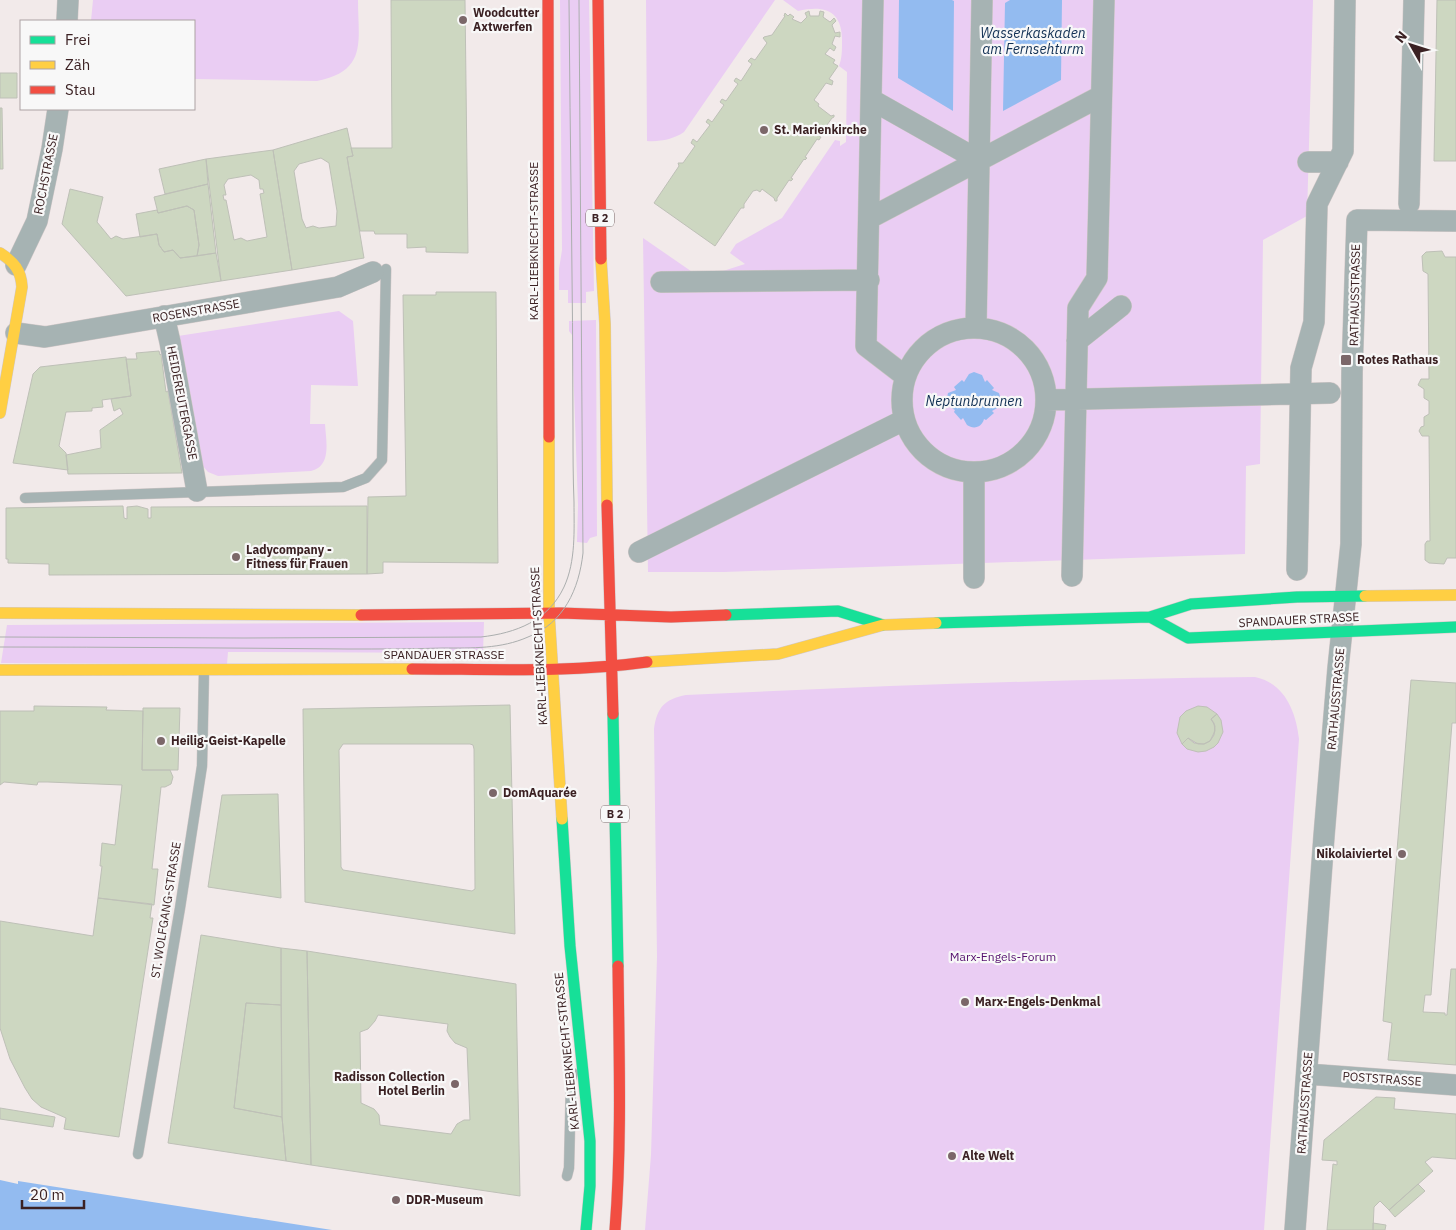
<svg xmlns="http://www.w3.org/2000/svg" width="1456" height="1230" font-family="'IBM Plex Sans',sans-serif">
<rect width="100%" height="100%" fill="#f2eaea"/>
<path fill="#eacdf3" d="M93 0H358C358 41 368 71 317 81L194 79V21H91Z
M560 0H589L594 291 586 292V303H568V290H559V269L562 250Z
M646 0H775L684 132C674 139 660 142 647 141Z
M783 0H1313L1307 216 1263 240 1260 464 1246 466 1245 554 724 572H648L643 238 701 278 745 264 730 253 736 244 782 218 835 140 840 141V146L846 142 847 72 839 66C842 58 842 51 842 42 843 12 826 4 798 11Z
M339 311 353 321 358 386 311 385 310 424H325C326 441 332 466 311 471L218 476 208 472 202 465 178 336Z
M596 320 597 536 590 538 587 543 577 542 578 505 572 335 569 331V321Z
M484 622 483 653 228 652 227 664 1 663 7 625Z
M1255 677C1285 683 1296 712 1299 739L1264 1230H645L651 1155 657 957 654 729C657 707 665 699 686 695 875 686 1065 679 1255 677Z"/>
<path fill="#93bbf0" d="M899 0H952L954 1 953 111 898 78Z
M1010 0H1062L1061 80 1003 111 1005 3Z
M974 372 982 375 985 382 987 380 994 388 992 390 999 393 1001 400 999 407 992 411 994 413 986 420 984 419C982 427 974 430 967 425L963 418 961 420 954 412 955 410 950 407 946 401 948 393 956 390 954 387 962 380 964 382 969 374Z
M0 1180 18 1184V1181L332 1230H0Z"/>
<path fill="#cdd7c1" stroke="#bec0b7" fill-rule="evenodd" d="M391 0H465L468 253 426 252V247L407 248V234H375L374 231H360L347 157 353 156 351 148H392Z
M1437 0H1456V161H1434Z
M809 11 810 16H819L820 11 824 12 823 17 830 22 834 18 836 21 832 25 835 33 840 32V37L835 36 832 44 836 47 834 51 830 48 825 54 835 60 833 63 838 66 829 79 833 81 832 85 826 83 814 100 819 104 818 106 831 116 834 115V117L832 118 819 136 821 137 819 140 817 139 805 157 807 158 805 160 804 159 791 178 793 179 791 181 789 180 777 198V201H775L774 198 762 189 760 192 757 190 753 191 744 204V208H741L715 246 654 203 679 166 678 163H683L695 146 691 143 693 139 697 142 710 125 706 122 708 119 712 122 724 105 720 102 722 99 726 101 738 84 734 81 736 78 741 81 752 64 748 61 751 58 755 60 767 43 763 38 764 37 772 35 785 16H784L785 13 788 16 790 14 794 17 792 19 801 23 807 17 805 13Z
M0 73H17V98H0Z
M0 108H2L3 169H0Z
M347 128 353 156 347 157 364 258 292 270 273 150ZM321 158 329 163 337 211 336 226 319 228 313 226 306 228 302 219 294 171 299 164Z
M273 150 292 270 221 281 206 159ZM251 175 259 180 260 189H263L264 193 260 194 267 237 247 241 241 238 234 240 226 200H224L223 195H226L224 185 228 179Z
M206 159 208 184 165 194 159 169Z
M208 184 216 253 197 256 199 245 194 210 187 206 158 213 154 197Z
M70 189 103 197 97 222 111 239 116 236 123 239 157 234 159 245 164 252 173 250 180 258 216 253 221 281 126 296 62 224Z
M187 206 194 210 199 245 197 256 180 258 173 250 164 252 159 245 157 234 140 237 136 214 157 210 158 213Z
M1442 251 1445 257H1456V558H1447L1444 564 1429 563 1425 560V544L1427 541H1430L1429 436H1422L1419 431 1421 427 1424 426V417L1429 414V401L1424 398V389L1418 385 1421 379H1429L1428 274 1423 271 1422 256 1426 252Z
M436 292H496L498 563 383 562V573L367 574 368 497 406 496 403 295H436Z
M159 351 160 355 161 354 166 392 168 391 182 473 68 474 66 455 101 448 100 430 123 414 120 408 114 411 111 399 131 396 126 359H137L136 353Z
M126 357 131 396 102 400 103 407 92 408V411L66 412 59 446 66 453 68 470 13 463 33 374 40 367Z
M123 506 124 518 127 519V507L137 506 148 509V518H151V507L367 506V574L49 575V564L8 563V559H6V508Z
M1411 680 1456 683V723H1452L1431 995H1425L1423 1012 1445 1013V1015H1447L1451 969H1456V1065L1388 1060 1392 1023 1383 1021Z
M510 705 515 934 305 902 303 709ZM343 744H470L473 745 474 749 475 889 472 891 343 870 341 867 339 750Z
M34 706 107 707 106 710 143 711 142 770H170L173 777 171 784 165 787H161L152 869H158L154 905 98 898 102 866H100L102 843 115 845 122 785 48 782H38L37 785 4 782 0 785V711H34Z
M1198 706 1207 707 1217 714 1211 719 1215 726 1214 735 1210 741 1204 744 1194 743 1188 738 1182 744 1177 733 1180 717 1186 711Z
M143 708H180L178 770H142Z
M1217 714 1221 720 1223 732 1218 743 1214 747 1206 751 1198 752 1187 749 1182 744 1188 738 1198 744H1204L1210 741 1215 731 1214 723 1211 719Z
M278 794 281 898 208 887 222 795Z
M98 898 152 904 150 918H153L119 1137 64 1129 66 1118 41 1107 32 1099 25 1088 10 1059 0 1028V921L93 936Z
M201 935 281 948V1005L246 1003 234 1108 282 1117 286 1161 168 1143Z
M281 948 307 951 311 1165 286 1161 282 1117Z
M307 951 516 984 520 1196 311 1165ZM378 1015 448 1024 447 1031 450 1037 455 1043 467 1048 470 1120H464L457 1124 451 1134 380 1125 379 1115 374 1109 361 1103 360 1032 368 1029 375 1021Z
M246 1003 281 1005 282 1117 234 1108Z
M1376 1097 1395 1098 1394 1109 1456 1114V1159L1432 1157 1425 1162 1433 1171 1389 1210 1380 1201 1374 1207 1373 1230H1327L1333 1164 1337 1165V1161L1322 1160 1324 1140Z
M0 1108 55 1117 53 1127 0 1119Z
M1418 1184 1425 1191 1395 1217 1389 1210Z
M1373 1223 1386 1225 1385 1230H1373Z"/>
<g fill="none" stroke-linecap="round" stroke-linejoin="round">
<g stroke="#d0c7c7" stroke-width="11">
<path id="lane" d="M25 498 343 487 366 478 382 460 386 269
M138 1154 180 908 202 766 204 671
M567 1176 569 1168 571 1080 573 1073"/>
</g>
<g stroke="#d0c7c7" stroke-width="22">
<path id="street" d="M873 0 866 346 905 376
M67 21 68 0
M872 100 980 161
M1308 162H1338
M1409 204 1414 0
M870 218 1101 96
M16 265 37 221 52 149 58 109
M661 282 869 280
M164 316 170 342 197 491
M976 328 982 0
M902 400a72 72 0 1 1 144 0a72 72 0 1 1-144 0Z
M16 333 45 337 338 287 373 272
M1077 341 1121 306
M1046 400 1330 393
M639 552 904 420
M1297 570 1301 368 1314 322 1317 204 1343 151 1345 0
M1072 576 1078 308 1097 278 1104 0
M974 578V472
M1307 1074 1456 1085
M1295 1230 1324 836 1338 668 1351 544 1352 372 1357 220 1456 221"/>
</g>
<g stroke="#d0c7c7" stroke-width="12">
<path id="fast" d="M726 615 838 611 883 625
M1150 617 1188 638 1456 627
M936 623 1150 617 1191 604 1297 597 1365 596
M613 714 618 966
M562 819 570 946 590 1141V1186L586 1230"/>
</g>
<g stroke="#d0c7c7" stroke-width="12">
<path id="slow" d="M0 253C14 262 21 270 22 287L0 413
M601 259 605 324 607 505
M549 437V613L562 819
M1365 596 1456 595
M0 613 361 615
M647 662 778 654 883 625 936 623
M0 670 412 669"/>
</g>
<g stroke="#d0c7c7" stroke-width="12">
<path id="jam" d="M548 0 549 437
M598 0 601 259
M607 505 613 714
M361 615 561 613 671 617 726 615
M412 669C490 669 569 673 647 662
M615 1230C622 1142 619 1054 618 966"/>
</g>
<use href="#lane" stroke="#a6b3b3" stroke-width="10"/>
<use href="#street" stroke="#a6b3b3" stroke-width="21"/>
<use href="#fast" stroke="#16e098" stroke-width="11"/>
<use href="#slow" stroke="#ffcf43" stroke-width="11"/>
<use href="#jam" stroke="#f24e42" stroke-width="11"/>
<path stroke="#abaeae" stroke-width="1" d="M0 637 244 638 481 637C516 633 548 621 564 587 576 561 574 530 574 502 573 478 573 454 573 430 573 287 570 143 569 0
M0 647C116 647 232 648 348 649 380 649 411 649 443 648 472 648 501 649 528 637 564 623 579 589 583 553L579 0"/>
</g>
<g fill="#7b6769" stroke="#f8f8f8" stroke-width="2">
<circle cx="463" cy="20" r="5"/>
<circle cx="764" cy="130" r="5"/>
<rect x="1340" y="354" width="12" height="12" rx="2.5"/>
<circle cx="236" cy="557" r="5"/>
<circle cx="161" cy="741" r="5"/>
<circle cx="493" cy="793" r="5"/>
<circle cx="1402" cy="854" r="5"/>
<circle cx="965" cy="1002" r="5"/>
<circle cx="455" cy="1084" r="5"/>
<circle cx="952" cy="1156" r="5"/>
<circle cx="396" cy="1200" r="5"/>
</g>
<g text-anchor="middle" stroke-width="4.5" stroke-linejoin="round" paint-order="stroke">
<g fill="#f8f8f8" stroke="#746263" stroke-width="1">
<rect x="586" y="209.5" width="28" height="17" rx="4"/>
<rect x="601" y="805.5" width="28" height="17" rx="4"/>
</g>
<g font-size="11" font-weight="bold" fill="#3b2123">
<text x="600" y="222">B 2</text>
<text x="615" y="818">B 2</text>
</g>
<g font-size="12" font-weight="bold" fill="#3b2123" stroke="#f8f8f8" text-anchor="start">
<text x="473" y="17">Woodcutter<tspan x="473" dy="14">Axtwerfen</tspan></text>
<text x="774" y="134">St. Marienkirche</text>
<text x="1357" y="364">Rotes Rathaus</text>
<text x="246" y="554">Ladycompany -<tspan x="246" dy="14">Fitness für Frauen</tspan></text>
<text x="171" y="745">Heilig-Geist-Kapelle</text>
<text x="503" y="797">DomAquarée</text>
<text x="1392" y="858" text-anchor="end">Nikolaiviertel</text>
<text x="975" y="1006">Marx-Engels-Denkmal</text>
<text x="445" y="1081" text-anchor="end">Radisson Collection<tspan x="445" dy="14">Hotel Berlin</tspan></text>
<text x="962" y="1160">Alte Welt</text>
<text x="406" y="1204">DDR-Museum</text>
</g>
<g font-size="12" fill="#3b2123" stroke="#f8f8f8">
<text transform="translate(46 174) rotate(-79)" y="4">ROCHSTRASSE</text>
<text transform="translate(534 241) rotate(-90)" y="4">KARL-LIEBKNECHT-STRASSE</text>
<text transform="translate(1355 295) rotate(-89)" y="4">RATHAUSSTRASSE</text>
<text transform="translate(196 311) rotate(-10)" y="4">ROSENSTRASSE</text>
<text transform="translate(182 403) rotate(79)" y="4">HEIDEREUTERGASSE</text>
<text transform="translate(1299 620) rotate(-3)" y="4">SPANDAUER STRASSE</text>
<text transform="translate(539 646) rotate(-93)" y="4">KARL-LIEBKNECHT-STRASSE</text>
<text x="444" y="659">SPANDAUER STRASSE</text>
<text transform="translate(1336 699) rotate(-85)" y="4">RATHAUSSTRASSE</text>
<text transform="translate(166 910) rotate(-81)" y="4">ST. WOLFGANG-STRASSE</text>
<text transform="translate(567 1051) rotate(-96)" y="4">KARL-LIEBKNECHT-STRASSE</text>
<text transform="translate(1382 1079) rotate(4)" y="4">POSTSTRASSE</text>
<text transform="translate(1305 1103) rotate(-86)" y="4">RATHAUSSTRASSE</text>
</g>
<g font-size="12" fill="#540f6d" stroke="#f8f8f8">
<text x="1003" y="961">Marx-Engels-Forum</text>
</g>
<g font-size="14" font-style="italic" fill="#113054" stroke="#f8f8f8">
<text x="1033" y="38">Wasserkaskaden<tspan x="1033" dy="16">am Fernsehturm</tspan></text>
<text x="974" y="406">Neptunbrunnen</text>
</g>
</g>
<rect x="20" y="20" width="175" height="90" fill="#f8f8f8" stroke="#aca2a3"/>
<rect x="30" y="36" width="25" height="8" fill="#16e098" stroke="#aca2a3"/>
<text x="65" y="45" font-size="15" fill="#3b2123">Frei</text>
<rect x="30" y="61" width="25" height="8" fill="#ffcf43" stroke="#aca2a3"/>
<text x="65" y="70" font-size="15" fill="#3b2123">Zäh</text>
<rect x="30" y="86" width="25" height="8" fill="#f24e42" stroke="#aca2a3"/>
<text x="65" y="95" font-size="15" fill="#3b2123">Stau</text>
<g transform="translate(1411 45) rotate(309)" stroke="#f8f8f8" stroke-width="4" paint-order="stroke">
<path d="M0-4L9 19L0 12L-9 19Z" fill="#3b2123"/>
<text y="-8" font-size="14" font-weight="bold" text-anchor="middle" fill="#3b2123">N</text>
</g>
<path d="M22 1200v8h62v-8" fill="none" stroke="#3b2123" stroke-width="2.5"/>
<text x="30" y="1200" font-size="15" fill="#3b2123" stroke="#f8f8f8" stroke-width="4" paint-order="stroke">20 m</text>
</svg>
